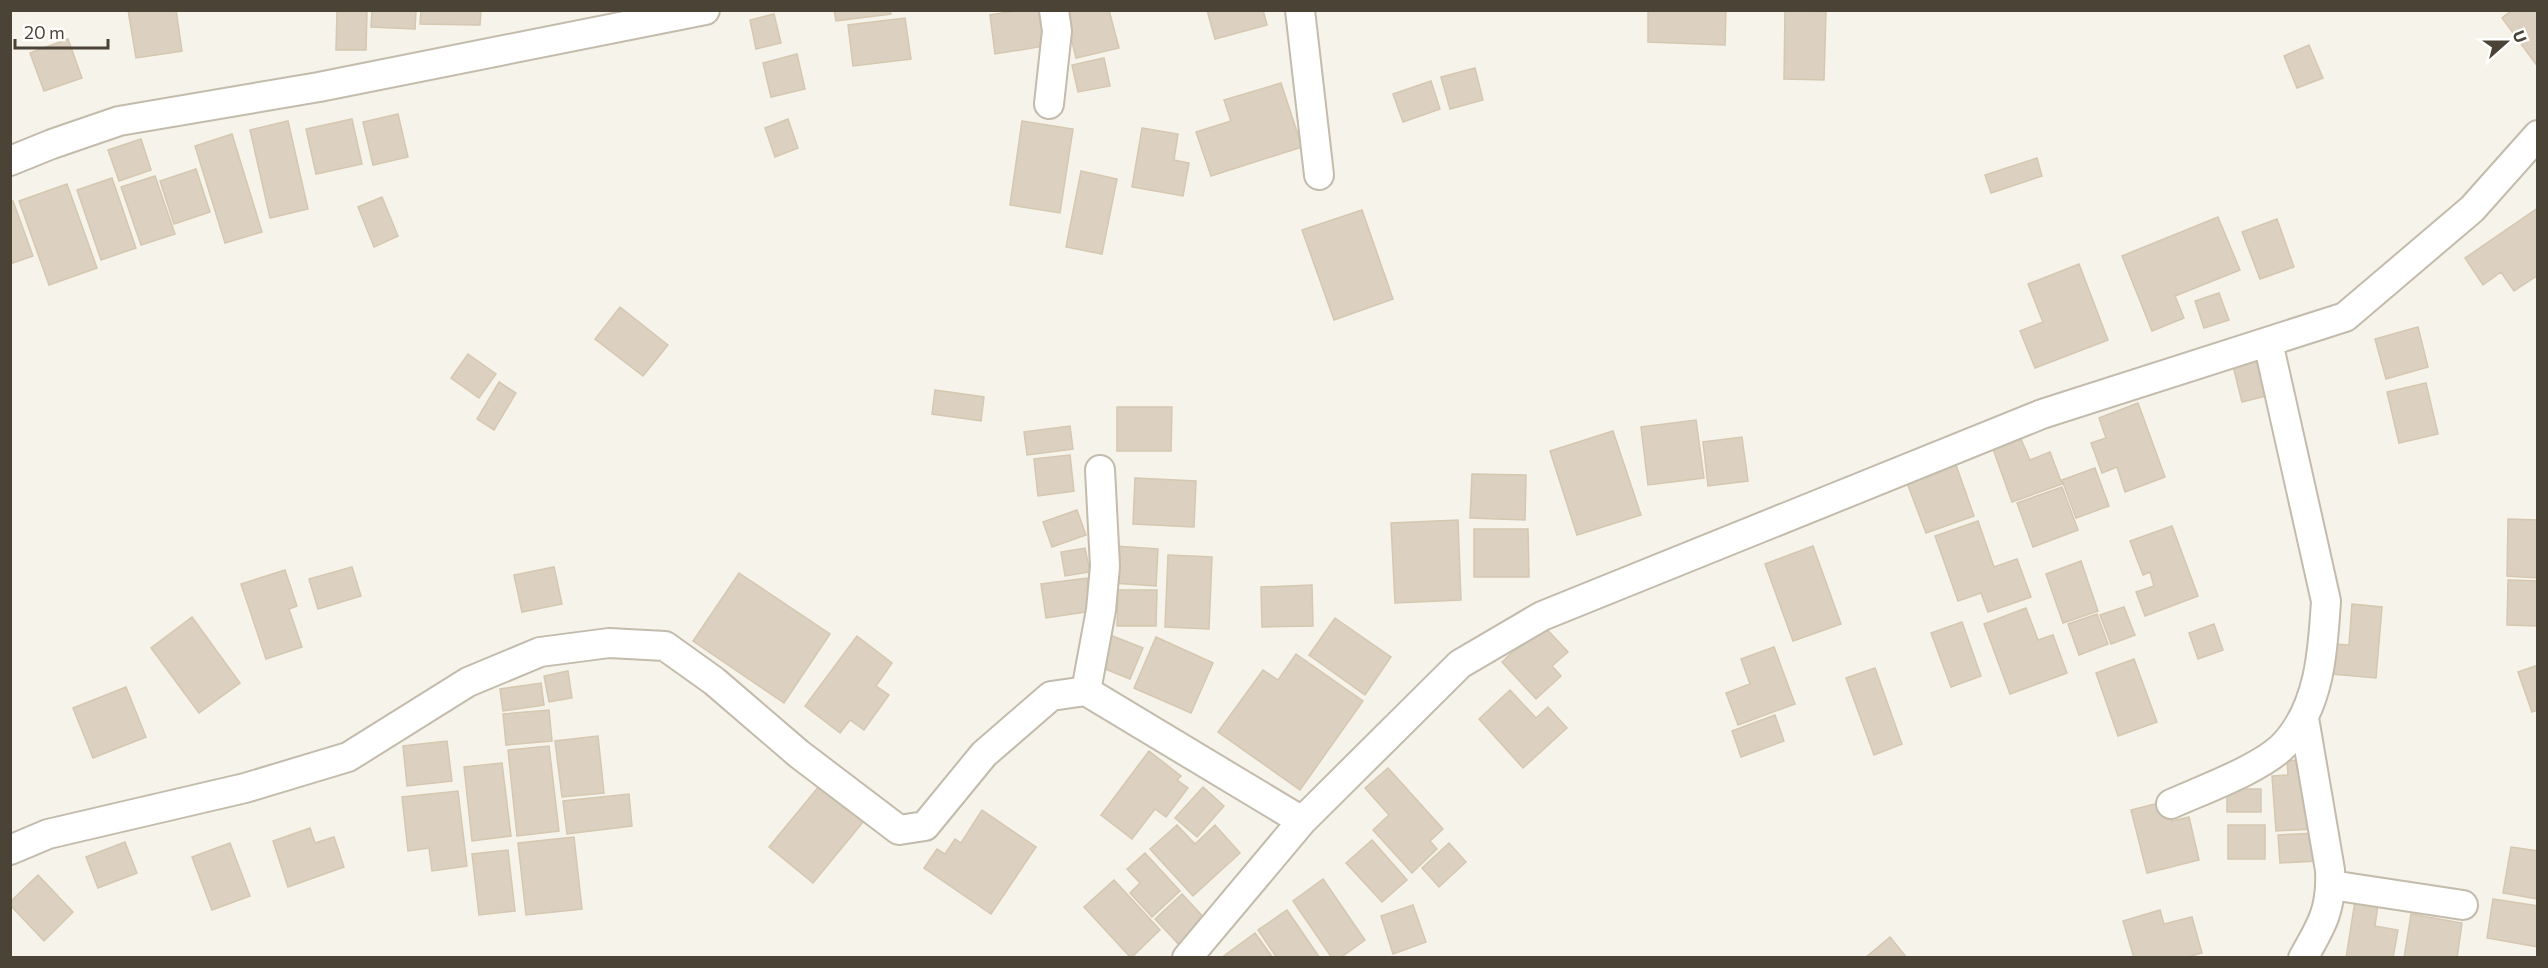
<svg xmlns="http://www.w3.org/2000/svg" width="2548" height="968" font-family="Commissioner,sans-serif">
<rect width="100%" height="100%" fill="#f6f3ea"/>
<path fill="#dcd1c0" stroke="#d5c7b0" stroke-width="1.5" d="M128 10H176L182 51 136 58Z
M337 10H367L366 50H336Z
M372 10H416L415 29 371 27Z
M421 10H481L480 25 420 24Z
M834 10H890L891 14 836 21Z
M1022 10H1040L1045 46 995 54 990 15Z
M1071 10H1109L1119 48 1076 58 1065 12Z
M1207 10H1263L1267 25 1215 39Z
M1648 10H1726L1725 45 1648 42Z
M1785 10 1826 12 1824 80 1784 79Z
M2512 10H2538V67L2502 18Z
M774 14 781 43 756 49 750 20Z
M905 18 911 59 853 66 848 25Z
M68 39 82 78 44 91 30 53Z
M2309 45 2323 78 2297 88 2284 56Z
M797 54 805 89 771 97 763 63Z
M1104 58 1110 86 1078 92 1072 65Z
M1475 68 1483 100 1450 109 1441 77Z
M1431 81 1440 109 1403 122 1393 94Z
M1281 83 1302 147 1211 176 1196 132 1231 121 1224 100Z
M398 114 408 157 373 165 363 122Z
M352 119 362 164 316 174 306 129Z
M788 119 798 148 775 157 765 128Z
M288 121 308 209 270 218 250 130Z
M1022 121 1073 129 1060 213 1010 205Z
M1142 128 1178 134 1174 160 1189 163 1183 196 1132 187Z
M232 134 262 232 225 243 195 146Z
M141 139 151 170 119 181 108 150Z
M2037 158 2042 176 1991 193 1985 175Z
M196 169 210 212 174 224 160 181Z
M1081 171 1117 179 1102 254 1066 247Z
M155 176 175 234 141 245 121 187Z
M112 178 136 248 101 260 77 190Z
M67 184 97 268 49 285 19 201Z
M382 197 398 236 374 247 358 207Z
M13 201 33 256 10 264V202Z
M2538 208V275L2514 291 2501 272 2483 285 2465 258Z
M1362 210 1393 299 1334 320 1302 230Z
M2218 217 2240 270 2175 296 2184 318 2152 331 2122 256Z
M2277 219 2294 267 2260 279 2242 232Z
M2079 264 2108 340 2035 368 2020 331 2043 322 2028 284Z
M2219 293 2229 320 2204 328 2195 301Z
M620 307 668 345 643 376 595 339Z
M2418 327 2428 367 2386 379 2375 339Z
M2262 350 2274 394 2242 402 2231 358Z
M468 354 496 374 479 398 451 378Z
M499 382 516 393 494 430 477 419Z
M2426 383 2438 434 2399 443 2387 392Z
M935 390 984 397 981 421 932 414Z
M2138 403 2165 477 2125 492 2117 467 2102 473 2091 443 2106 438 2099 418Z
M1117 407H1172L1171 451H1117Z
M1696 420 1704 478 1648 485 1641 427Z
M1070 426 1073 449 1027 455 1024 432Z
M1613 431 1641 515 1577 535 1550 451Z
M1742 437 1748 481 1708 486 1703 442Z
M2021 439 2030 460 2050 452 2062 484 2012 502 1993 449Z
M1070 455 1074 491 1038 496 1034 459Z
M1956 465 1974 516 1926 533 1907 483Z
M2095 468 2109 506 2076 518 2062 480Z
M1472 474 1526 475 1525 520 1470 518Z
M1135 478 1196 481 1194 527 1133 524Z
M2062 487 2078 530 2033 547 2017 503Z
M1077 510 1086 535 1052 547 1043 522Z
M2508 519 2538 520V578L2507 576Z
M1458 520 1461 600 1395 603 1391 523Z
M1978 521 1994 567 2017 559 2031 597 1988 612 1981 593 1958 601 1935 536Z
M2172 526 2198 596 2145 616 2136 592 2154 586 2150 572 2143 575 2130 541Z
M1474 529H1528L1529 577H1474Z
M1114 546 1158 549 1156 586 1112 583Z
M1813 546 1841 624 1793 641 1765 564Z
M1085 548 1090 572 1065 576 1061 552Z
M1168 555 1212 557 1209 629 1165 627Z
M2081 561 2098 611 2063 623 2046 574Z
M352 567 361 596 318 609 309 579Z
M554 567 562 604 522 612 514 575Z
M285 570 297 606 289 609 302 647 266 659 241 584Z
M739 573 830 634 784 703 693 641Z
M1087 578 1092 611 1046 618 1041 584Z
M2508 580 2538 581V626L2507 625Z
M1312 585 1313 626 1262 627 1261 587Z
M1118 590H1157L1156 626H1117Z
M2352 604 2382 607 2376 678 2332 674 2334 644 2349 645Z
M2124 607 2135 635 2111 644 2100 615Z
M2026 608 2038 640 2053 635 2067 673 2010 694 1984 624Z
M2097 614 2108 644 2079 655 2068 624Z
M192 617 240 683 199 713 151 648Z
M1335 618 1391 657 1365 695 1309 655Z
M1962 622 1981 676 1951 687 1931 633Z
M1542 624 1568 652 1552 666 1561 676 1536 699 1502 662Z
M2214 624 2223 650 2198 659 2189 633Z
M1105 633 1143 648 1130 679 1093 664Z
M857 636 892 663 876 686 889 695 864 730 850 720 840 733 805 706Z
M1156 637 1213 663 1191 713 1134 688Z
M1774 647 1795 704 1738 725 1726 693 1750 684 1741 659Z
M1296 654 1363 701 1300 790 1218 732 1263 670 1278 680Z
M2134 659 2157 722 2118 736 2096 673Z
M2538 665V710L2532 712 2518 672Z
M1875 668 1902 744 1874 755 1846 678Z
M568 671 572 698 549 702 544 676Z
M541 683 544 705 503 711 500 689Z
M126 687 146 737 93 758 73 708Z
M1510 690 1536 718 1548 707 1567 728 1523 768 1479 719Z
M549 710 552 741 506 745 503 714Z
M1775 715 1784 741 1741 757 1732 731Z
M598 736 604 793 562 797 555 741Z
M447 741 452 781 407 786 403 746Z
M549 746 559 831 517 836 508 750Z
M1149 751 1181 776 1177 780 1188 788 1166 817 1155 809 1132 839 1101 815Z
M2309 759 2314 829 2276 831 2272 776 2288 775 2287 761Z
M502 763 511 836 472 841 464 767Z
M1388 768 1443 829 1430 841 1437 849 1412 873 1373 830 1389 815 1365 788Z
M820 785 863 822 813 883 769 847Z
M1203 787 1224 806 1197 837 1175 818Z
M2227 789H2261V812H2227Z
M458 791 467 866 432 871 429 848 408 851 402 797Z
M629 794 632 826 567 834 563 801Z
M2167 801 2172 821 2189 817 2199 860 2147 873 2131 810Z
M982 810 1036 847 991 914 924 868 937 849 945 854 955 839 961 843Z
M1177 825 1195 844 1215 825 1240 853 1193 896 1150 849Z
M2228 825H2265V859H2228Z
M310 828 315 843 334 837 344 867 288 887 273 841Z
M2316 833 2318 861 2280 863 2278 835Z
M574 837 582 909 526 915 518 843Z
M1372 840 1407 880 1382 902 1346 863Z
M125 842 137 873 98 888 86 857Z
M230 843 250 896 212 910 192 857Z
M1449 843 1466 862 1439 887 1422 868Z
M2511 847 2538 851V899L2503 893Z
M508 850 515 911 479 915 472 854Z
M1145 853 1180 891 1152 917 1130 893 1140 883 1127 869Z
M38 875 73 912 44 941 10 905V902Z
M1323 879 1365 940 1340 958H1332L1293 901Z
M1114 880 1160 930 1131 958 1084 907Z
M1182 894 1210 924 1183 949 1155 919Z
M2493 899 2538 906V947L2487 938Z
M2355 901 2378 905 2375 926 2398 930 2393 958H2346Z
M1413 905 1426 942 1393 954 1381 916Z
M1287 910 1320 958H1277L1258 930Z
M2160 910 2164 924 2192 917 2202 953 2184 958H2134L2123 921Z
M2411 914 2462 923 2457 958H2404Z
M1255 933 1273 958H1221Z
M1890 937 1907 958H1865Z"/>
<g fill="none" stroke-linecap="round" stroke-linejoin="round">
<g stroke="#c3bbab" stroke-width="32">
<path id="minor" d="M1300 10 1319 175
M1049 104 1057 31 1054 10
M10 161 52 144 119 121 319 87 705 10
M1086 691 1101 610 1105 566 1100 470
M2171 804C2202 790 2263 768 2285 744 2320 706 2323 650 2326 601L2268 342
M10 850 48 834 245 788 348 757 468 682 540 652 609 643 665 646 714 681 799 754 899 830 925 826 984 754 1051 696 1086 691 1302 821
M2331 885 2463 905
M1187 958 1302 821 1460 664 1542 616 2042 414 2345 317 2472 209 2538 135
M2303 958C2322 925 2332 909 2330 870L2304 718"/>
</g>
<use href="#minor" stroke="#fff" stroke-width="28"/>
</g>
<rect width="2548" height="968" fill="none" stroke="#4b4336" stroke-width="24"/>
<g transform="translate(2506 42) rotate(69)" stroke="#ffffff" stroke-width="4.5" paint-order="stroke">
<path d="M0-4.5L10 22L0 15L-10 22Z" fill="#4b4336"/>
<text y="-9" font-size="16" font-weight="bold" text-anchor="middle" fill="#4b4336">U</text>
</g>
<path d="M15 39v9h93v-9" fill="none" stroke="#4b4336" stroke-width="3"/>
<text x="24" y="39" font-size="18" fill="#4b4336" stroke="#ffffff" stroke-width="4.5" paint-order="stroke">20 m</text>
</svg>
